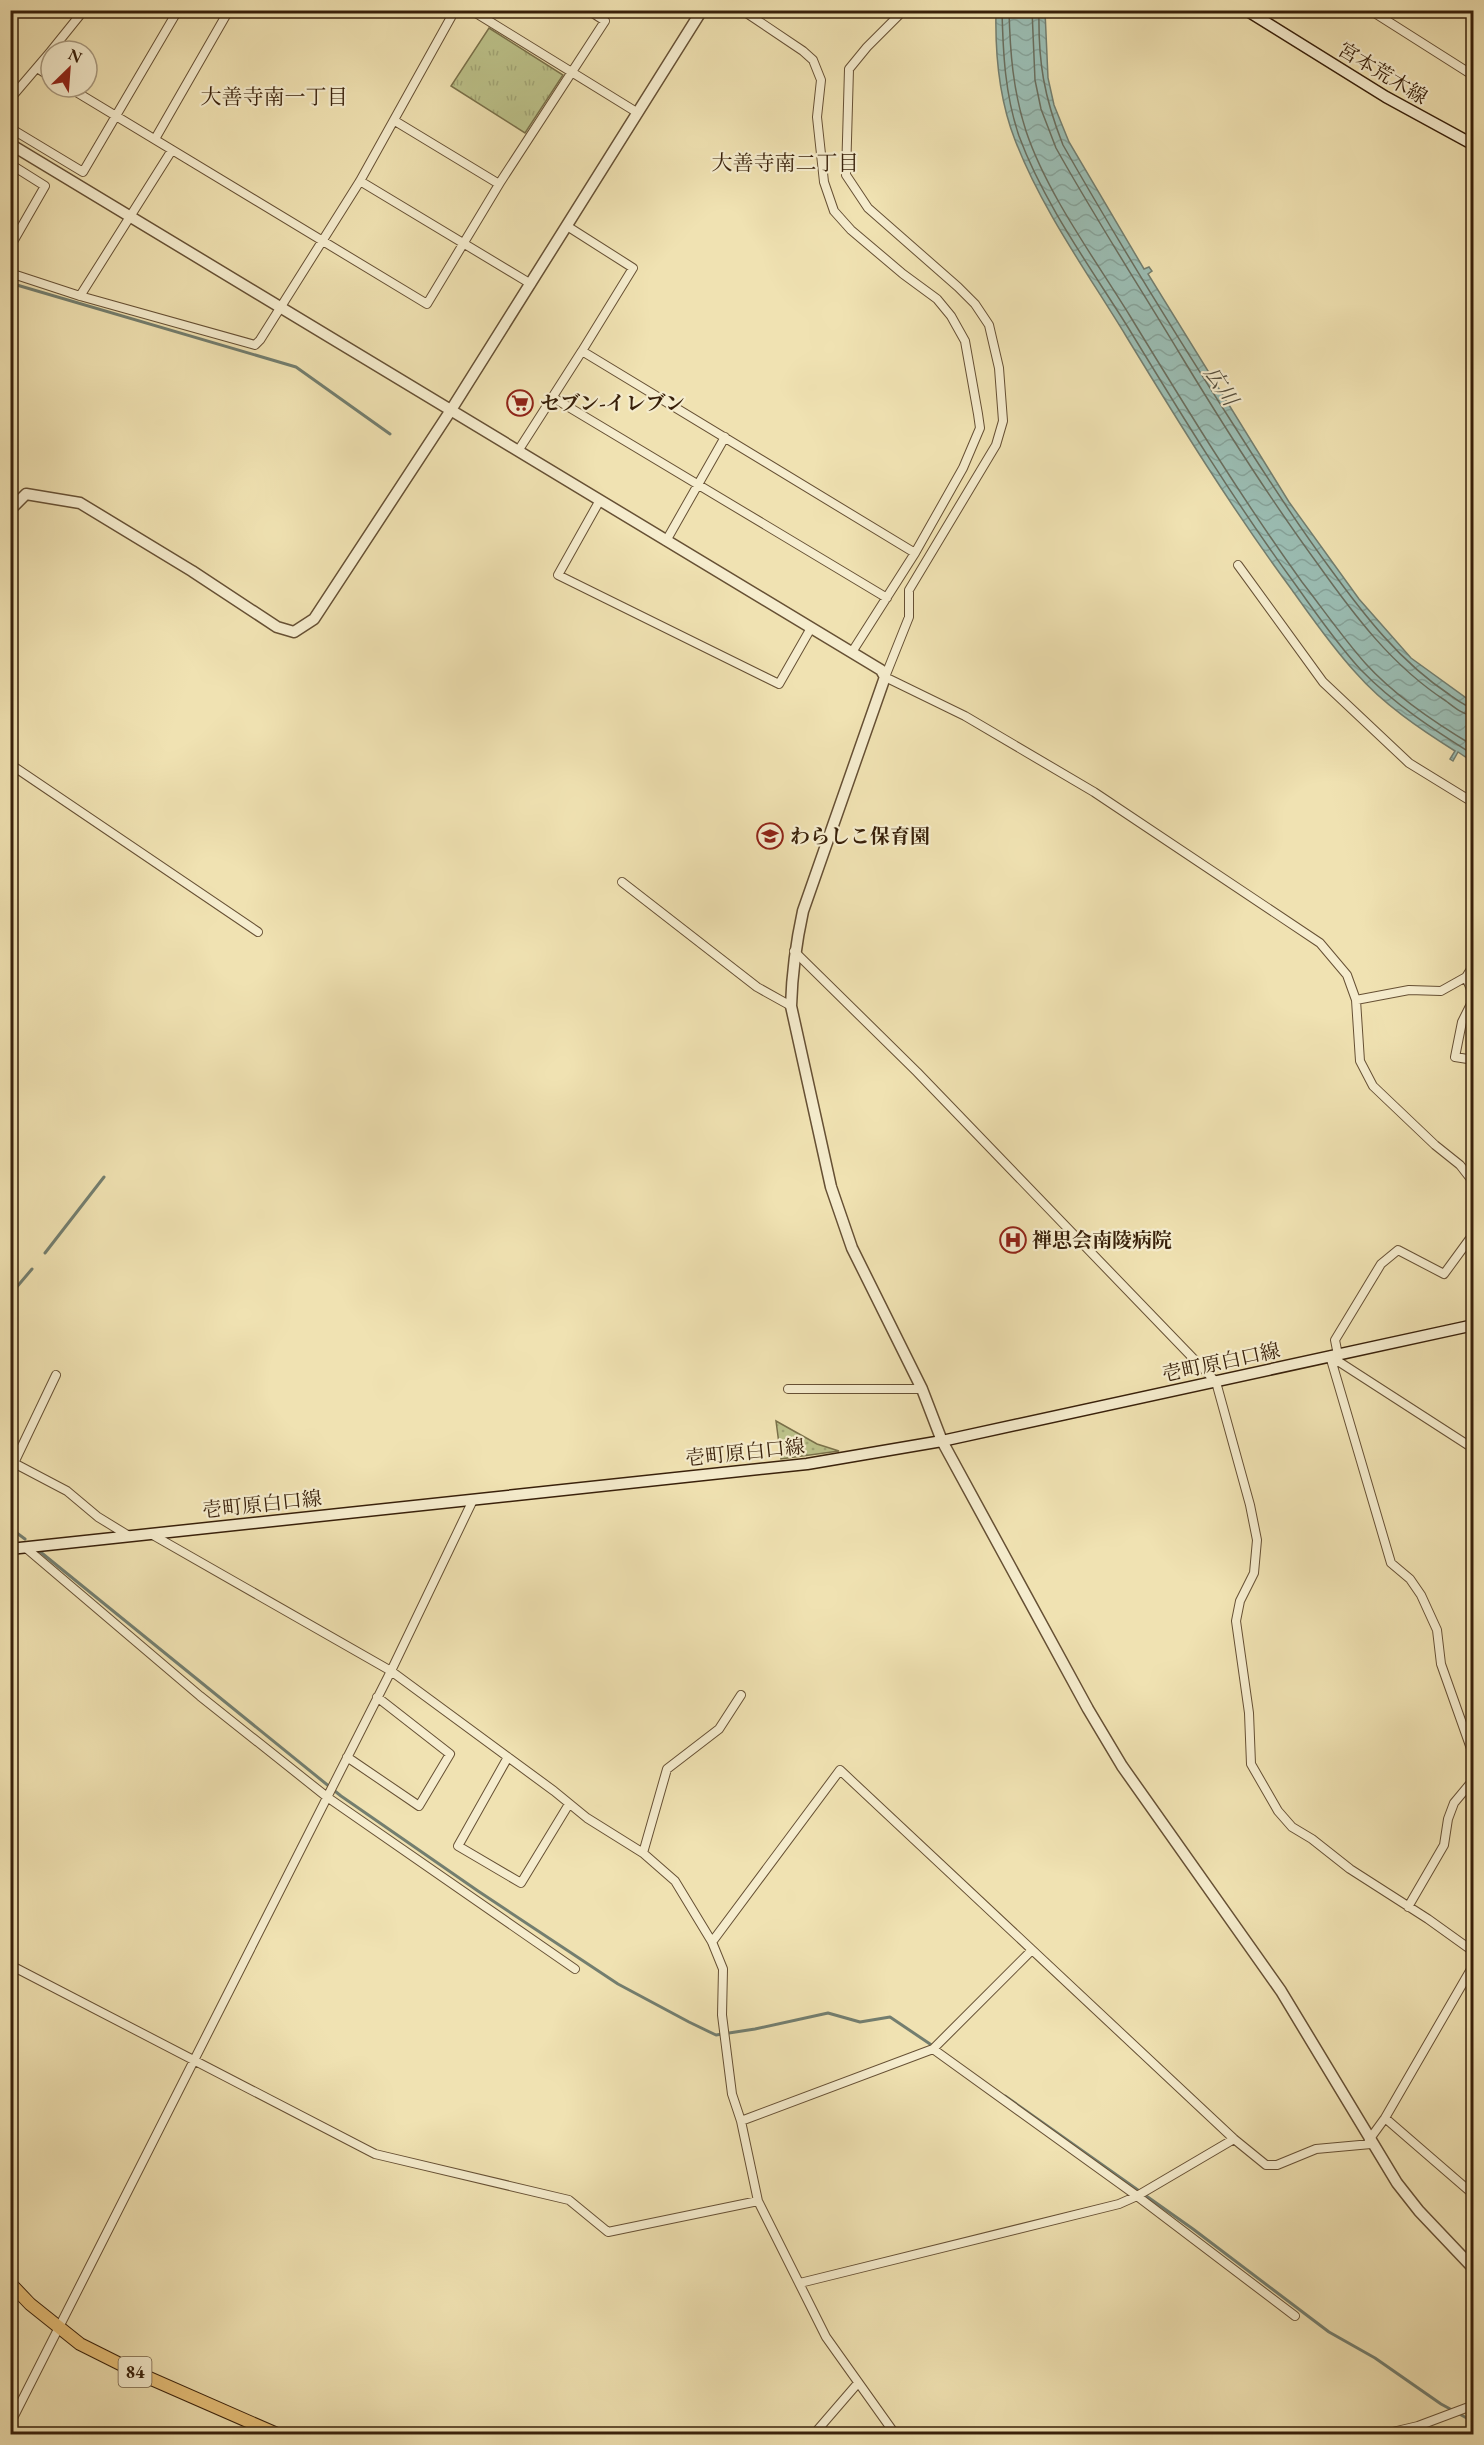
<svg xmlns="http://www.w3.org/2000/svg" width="1484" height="2445" font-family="'EB Garamond','Noto Serif JP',serif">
<defs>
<pattern id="grass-dots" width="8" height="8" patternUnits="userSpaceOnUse" patternTransform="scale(1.5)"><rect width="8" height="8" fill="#bcc28a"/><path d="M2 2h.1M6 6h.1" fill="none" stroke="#a2a676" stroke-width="1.8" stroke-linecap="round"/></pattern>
<pattern id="park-tufts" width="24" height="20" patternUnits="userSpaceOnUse" patternTransform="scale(1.5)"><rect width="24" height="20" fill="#bcc28a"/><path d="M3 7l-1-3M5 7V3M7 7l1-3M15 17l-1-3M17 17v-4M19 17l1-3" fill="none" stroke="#a2a676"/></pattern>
<pattern id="water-waves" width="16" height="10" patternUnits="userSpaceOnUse" patternTransform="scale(1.5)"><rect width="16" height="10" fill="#9bbdb3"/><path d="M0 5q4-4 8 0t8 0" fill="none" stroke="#86a299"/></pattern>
</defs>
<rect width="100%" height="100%" fill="#f0e2b2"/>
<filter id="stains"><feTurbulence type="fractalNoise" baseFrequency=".00333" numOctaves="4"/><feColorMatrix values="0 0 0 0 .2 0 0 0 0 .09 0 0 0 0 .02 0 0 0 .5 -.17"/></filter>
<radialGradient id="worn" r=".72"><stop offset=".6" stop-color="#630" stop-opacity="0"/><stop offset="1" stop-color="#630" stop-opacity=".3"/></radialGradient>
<path fill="url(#grass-dots)" stroke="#7a714a" stroke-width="1.5" d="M776 1421 817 1444 839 1451 781 1459Z"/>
<path fill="url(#park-tufts)" stroke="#7a714a" stroke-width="1.5" d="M489 28 563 75 525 133 451 86Z"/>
<path fill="url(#water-waves)" stroke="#737e6f" stroke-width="1.5" d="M996 11H1045L1048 78 1054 105 1069 142 1144 269 1149 267 1152 271 1148 274 1289 502 1359 599 1411 658 1473 703V762L1458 752 1453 761 1450 759 1455 751C1420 729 1383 704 1356 673 1332 647 1312 618 1292 590 1232 509 1179 423 1126 336 1087 272 1042 210 1015 140 999 99 995 54 996 11Z"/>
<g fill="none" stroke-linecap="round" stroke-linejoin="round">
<path stroke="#6a6e5e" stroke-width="1.5" d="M1002 10C1003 53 1005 95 1019 136 1044 204 1091 268 1129 329 1182 416 1235 502 1295 584 1316 613 1337 644 1361 670 1394 704 1434 730 1474 755
M1009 10C1010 52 1013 91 1026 131 1047 194 1095 259 1130 316 1185 406 1240 496 1302 582 1323 609 1343 638 1366 664 1396 697 1435 723 1474 746
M1032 10 1035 80 1041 109 1056 148C1095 218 1139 286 1180 354 1223 425 1268 496 1317 563 1354 615 1392 666 1446 701 1454 707 1463 715 1474 716
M1039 10C1038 62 1044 97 1063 145 1117 240 1174 332 1233 424 1264 473 1295 521 1329 567 1364 615 1400 662 1450 695 1457 700 1465 707 1474 708"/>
<path stroke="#737e6f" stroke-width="3" d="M10 283 296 367 390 434
M45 1253 104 1177
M10 1295 32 1269
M10 1528 25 1539
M38 1550 341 1796 478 1891 618 1984 689 2022 716 2035 755 2029 828 2013 860 2022 890 2017 933 2046
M1005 2096 1193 2229 1329 2332 1375 2358 1441 2404 1474 2422"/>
<g stroke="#665034" stroke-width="10">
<path id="minor" d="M471 10 638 113
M742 10 803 51 813 60 821 80 817 117 824 182 834 211 851 230 903 274 937 299 951 316 965 341 978 414 980 428 963 468 915 553 852 652
M904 10 867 47 849 69 846 175 868 208 958 287 975 304 989 325 999 368 1003 421 996 445 909 590V617L885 677 965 716 1094 792 1320 943 1347 975 1356 1000 1360 1061 1373 1086 1435 1145 1460 1165 1474 1183
M1370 10 1474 76
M51 51 84 10
M37 68 51 77
M68 87 427 304 501 181 605 21 588 10
M10 99 51 51
M395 121 499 184
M10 128 83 172 178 10
M155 139 229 10
M10 164 45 186 10 247
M360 181 531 284
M567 226 633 268 582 351 915 553
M10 273 80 296 255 345 260 340 360 181 455 10
M80 296 172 150
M552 397 887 598
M518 451 582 351
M600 500 558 575 779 684 811 628
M666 541 725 437
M1238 565 1323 682 1409 763 1474 803
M10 764 258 932
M622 882 757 987 791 1006
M794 951 917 1072 1216 1382 1250 1505 1257 1540 1254 1573 1240 1601 1236 1621 1249 1713 1251 1764 1278 1811 1292 1827 1312 1839 1350 1869 1428 1919 1474 1952
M1466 977 1474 997
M1474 998 1462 1022 1455 1057 1474 1060
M1356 1000 1409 990 1441 991 1466 977 1474 964
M1338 1355 1335 1340 1381 1264 1398 1250 1444 1274 1474 1233
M1330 1356 1391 1563 1410 1579 1421 1595 1437 1630 1441 1664 1474 1757
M1330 1356 1474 1449
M788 1389H922
M10 1461 67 1491 98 1517 129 1536
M14 1463 56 1375
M151 1534 391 1671 554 1791 587 1818 643 1853 675 1881 712 1942 723 1969 722 2015 732 2094 741 2121 758 2201 826 2337 895 2434
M26 1548 200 1696 327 1797 575 1969
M347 1757 419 1806 450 1754 377 1697
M508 1757 458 1846 521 1883 569 1804
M643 1853 667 1769 719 1729 741 1695
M1408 1907 1444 1845 1448 1819 1454 1803 1474 1779
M712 1942 840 1770 1234 2139 1266 2165H1277L1316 2149 1371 2144
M10 1965 375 2154 569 2200 608 2232 758 2201
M933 2049 1137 2196 1295 2316
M1385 2118 1474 2195
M741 2121 933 2049 1032 1950
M1369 2140 1385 2118 1474 1964
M800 2283 1119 2204 1137 2196 1234 2139
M10 2424 391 1671 473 1500
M814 2434 858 2383
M1384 2434 1418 2426 1474 2405"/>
</g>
<g stroke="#665034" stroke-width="13">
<path id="tertiary" d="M10 144 881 670 885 677 803 911C796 943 792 973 791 1006L831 1187 852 1248 922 1389 942 1441 1088 1709 1122 1766 1281 1991 1397 2183 1419 2211 1474 2269
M10 510 26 494 80 503 192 571 277 627 294 632 314 619 451 410 702 10"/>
</g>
<g stroke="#38200a" stroke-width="13">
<path id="secondary" d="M1246 10 1386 97 1474 145
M10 1549 807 1464 942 1441 1474 1325"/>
</g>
<g stroke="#38200a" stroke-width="14">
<path id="primary" d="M10 2283 30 2304 80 2344 140 2374 277 2434"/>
</g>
<use href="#minor" stroke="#f5eccd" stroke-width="8"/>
<use href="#tertiary" stroke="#f5eccd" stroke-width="10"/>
<use href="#secondary" stroke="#f5eccd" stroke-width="10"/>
<use href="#primary" stroke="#e8c179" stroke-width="12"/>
</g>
<defs>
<g id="supermarket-ring" transform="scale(1.35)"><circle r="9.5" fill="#f5eccd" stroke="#8f2418" stroke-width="1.5"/><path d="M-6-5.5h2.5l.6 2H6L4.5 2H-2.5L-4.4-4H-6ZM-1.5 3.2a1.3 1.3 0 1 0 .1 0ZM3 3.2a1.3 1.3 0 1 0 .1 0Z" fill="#8f2418"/></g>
<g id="school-ring" transform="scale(1.35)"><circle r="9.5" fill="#f5eccd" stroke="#8f2418" stroke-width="1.5"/><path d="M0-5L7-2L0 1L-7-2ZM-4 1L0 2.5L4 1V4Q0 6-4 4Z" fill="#8f2418"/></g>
<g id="hospital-ring" transform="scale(1.35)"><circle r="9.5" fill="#f5eccd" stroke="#8f2418" stroke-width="1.5"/><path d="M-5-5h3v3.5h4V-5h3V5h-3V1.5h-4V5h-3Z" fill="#8f2418"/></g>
</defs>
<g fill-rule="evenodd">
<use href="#supermarket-ring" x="520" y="403"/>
<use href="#school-ring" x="770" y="836"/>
<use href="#hospital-ring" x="1013" y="1240"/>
</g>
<g text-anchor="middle" stroke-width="4.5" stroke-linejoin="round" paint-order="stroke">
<rect fill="#f5eccd" stroke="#715d44" stroke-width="1.5" x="118.5" y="2357" width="33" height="30" rx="4.5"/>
<g font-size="18" font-weight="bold" fill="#38200a">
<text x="135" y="2378">84</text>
</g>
<g font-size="20" fill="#38200a" stroke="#f5eccd">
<text transform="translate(1383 73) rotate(31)" y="7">宮本荒木線</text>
<text transform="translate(1221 1362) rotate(-12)" y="7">壱町原白口線</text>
<text transform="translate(745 1452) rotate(-6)" y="7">壱町原白口線</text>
<text transform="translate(262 1504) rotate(-6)" y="7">壱町原白口線</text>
</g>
<g font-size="20" font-weight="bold" fill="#38200a" stroke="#f5eccd" text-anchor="start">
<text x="540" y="410">セブン-イレブン</text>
<text x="790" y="843">わらしこ保育園</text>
<text x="1032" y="1247">禅思会南陵病院</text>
</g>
<g font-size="21" fill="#38200a" stroke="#f5eccd">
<text x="274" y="104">大善寺南一丁目</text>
<text x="785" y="170">大善寺南二丁目</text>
</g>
<g font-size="21" font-style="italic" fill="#564f3d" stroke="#f5eccd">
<text transform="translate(1221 386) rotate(57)" y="7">広川</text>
</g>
</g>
<rect width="1484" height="2445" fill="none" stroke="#f0e2b2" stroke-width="36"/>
<rect x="12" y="12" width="1460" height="2421" fill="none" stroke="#38200a" stroke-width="3"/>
<rect x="18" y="18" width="1448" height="2409" fill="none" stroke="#38200a" stroke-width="1.5"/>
<g transform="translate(69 69) rotate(25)"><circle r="28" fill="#f5eccd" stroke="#a99a7f" stroke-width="1.5"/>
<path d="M0-4.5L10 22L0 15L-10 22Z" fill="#8f2418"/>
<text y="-9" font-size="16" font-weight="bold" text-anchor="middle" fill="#38200a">N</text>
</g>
<rect width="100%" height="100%" filter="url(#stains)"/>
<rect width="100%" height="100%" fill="url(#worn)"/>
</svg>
